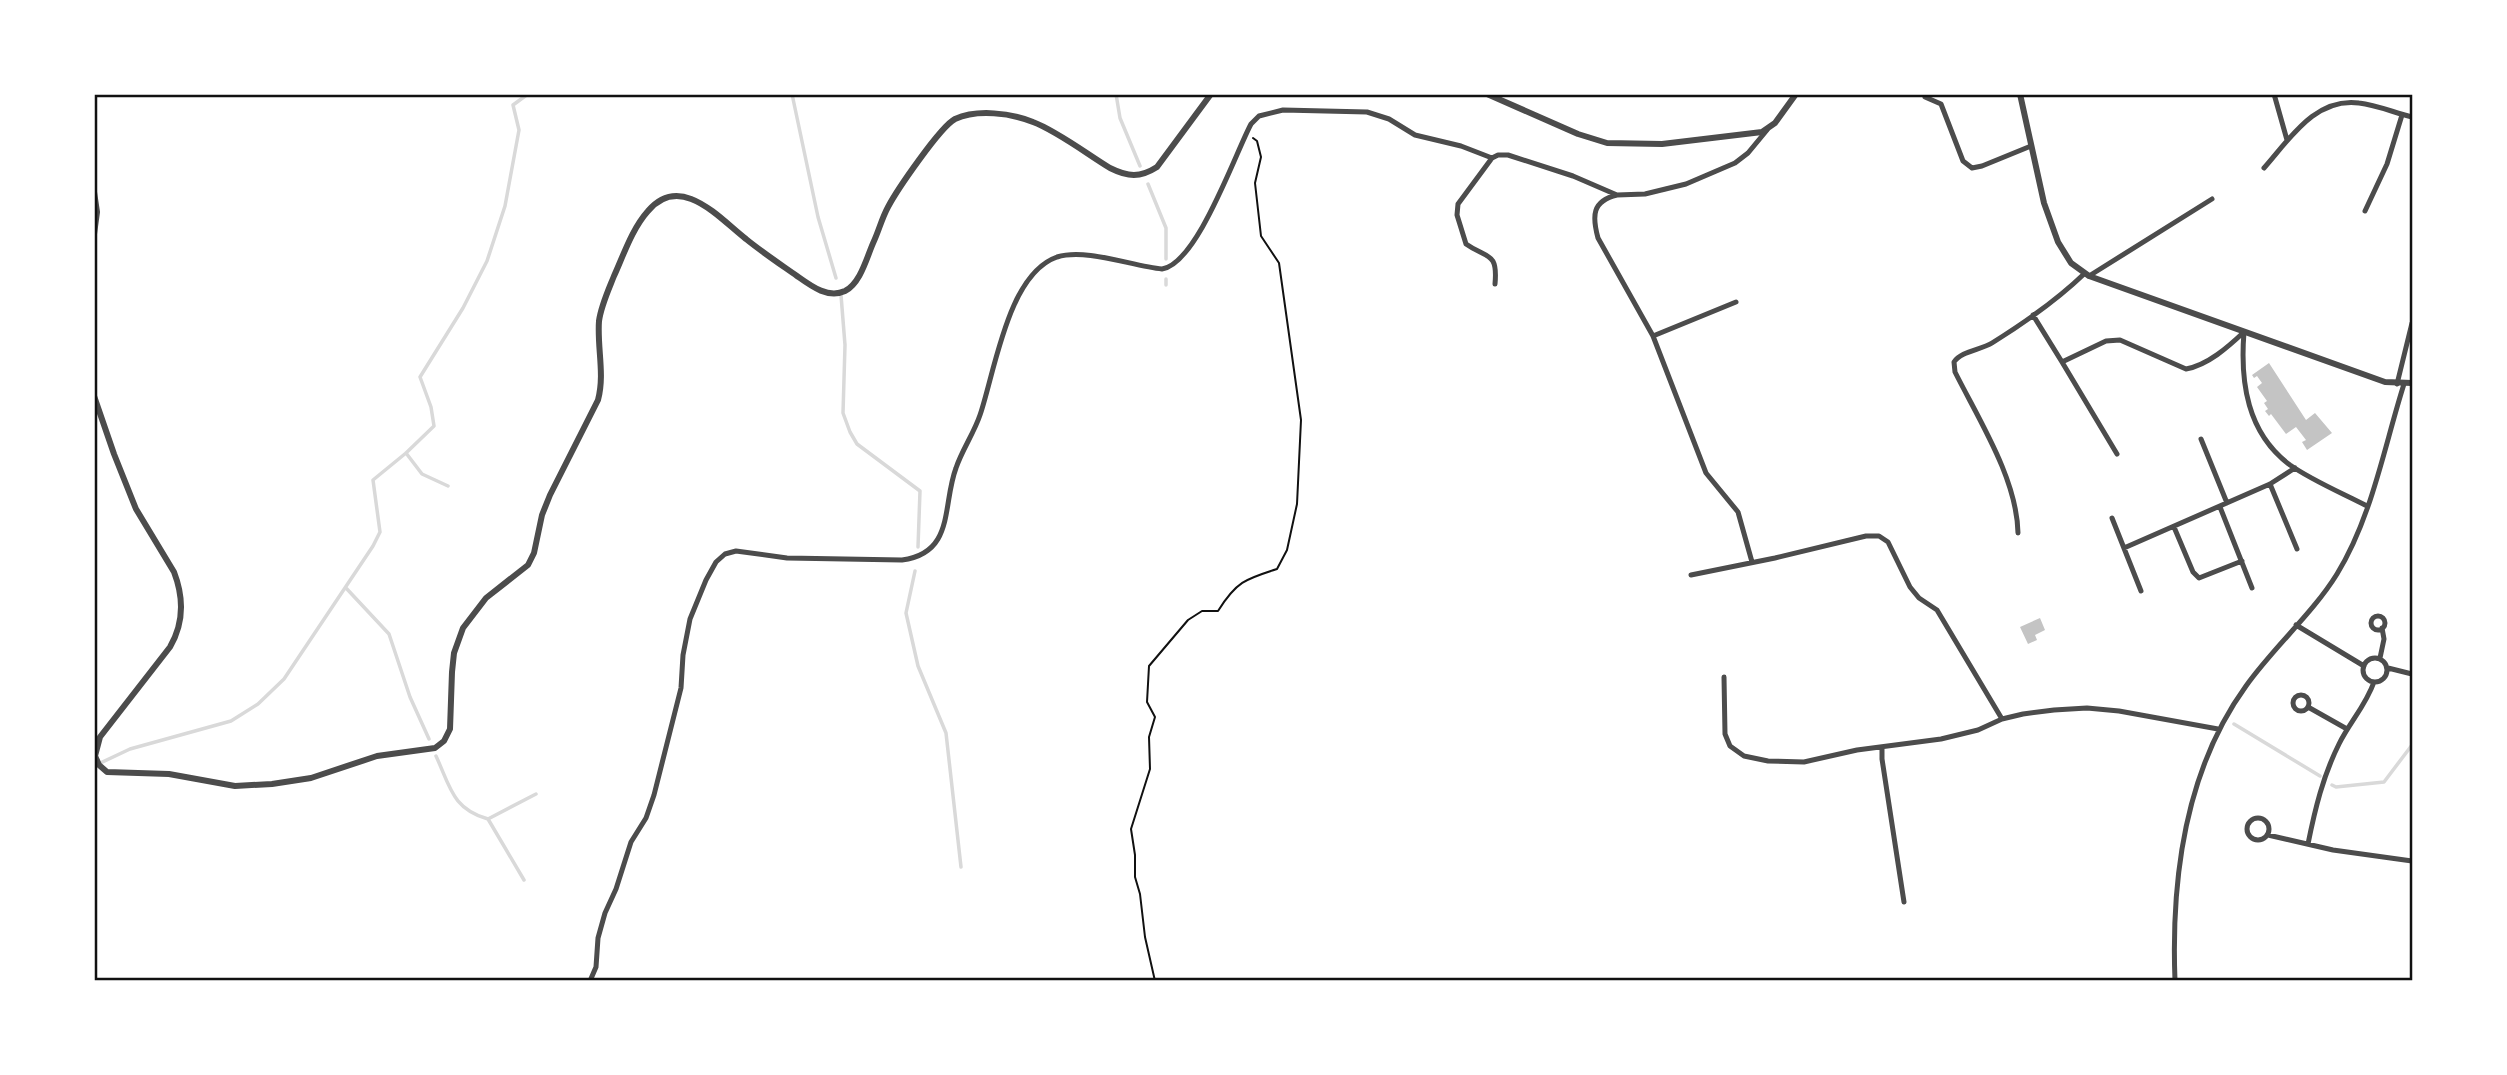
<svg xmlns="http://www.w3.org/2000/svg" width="2507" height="1075" font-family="'Source Sans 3',sans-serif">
<rect width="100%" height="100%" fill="#fff"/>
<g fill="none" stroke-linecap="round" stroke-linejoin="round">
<path stroke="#d9d9d9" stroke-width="3.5" d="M792 94 818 217 836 278
M1116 94 1120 118 1140 166
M1148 184 1166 228V259
M1166 279V285
M841 295 845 345 843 413 850 432 857 444 920 491 918 547
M406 453 422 474 448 486
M915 571 906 613 918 666 946 733 961 867
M346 588 389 634 410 697 429 739
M2234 724 2320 776
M436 756C450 786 452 809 488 819L524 880
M94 766 130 749 231 721 258 704 284 679 373 546 380 532 373 480 406 453 434 426 431 407 420 377 463 308 487 261 505 206 519 130 513 105 528 94
M2332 785 2336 787 2384 782 2412 745
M488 819 536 794"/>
</g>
<path fill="#c4c4c4" d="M2269 363 2306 420 2315 413 2332 433 2307 450 2302 442 2306 440 2296 427 2286 434 2271 414 2269 416 2265 411 2268 409 2264 403 2267 401 2257 387 2262 383 2257 376 2254 378 2252 375Z
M2040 618 2045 630 2035 635 2037 640 2028 644 2020 627Z"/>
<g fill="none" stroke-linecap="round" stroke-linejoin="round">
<path stroke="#111" stroke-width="2" d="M1155 981 1145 937 1140 894 1135 877V855L1131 829 1150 769 1149 737 1155 717 1147 702 1149 666 1188 620 1202 611H1218C1236 582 1245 579 1277 569L1287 550 1297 504 1301 420 1279 263 1261 236 1255 183 1261 157 1257 141 1253 138"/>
<path stroke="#4c4c4c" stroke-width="5" d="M2274 94 2287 140
M1925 97 1941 104 1963 161 1972 168 1982 166 2031 146
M2264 168C2289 140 2315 97 2359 103 2377 105 2395 113 2412 117
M1617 195C1592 201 1592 216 1598 238L1653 336 1706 473 1738 512 1752 562
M2365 211 2387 164 2402 115
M2089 276 2212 199
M1495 284C1498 251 1487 259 1466 244L1457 215 1458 204 1492 158 1498 155H1508L1573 176 1617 195 1645 194 1686 184 1735 163 1748 153 1767 130
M2033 315 2062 362 2106 341 2120 340 2186 369C2208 365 2228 347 2244 332
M2244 332C2240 382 2247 433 2290 465 2313 481 2342 493 2367 506
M1653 336 1736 302
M2062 362 2117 454
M2397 384 2412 323
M2201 439 2227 503
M2270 484 2297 549
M2220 507 2252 588
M2112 518 2141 591
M2174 527 2193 572 2199 578 2242 561
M2018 533C2017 479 1979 420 1955 372L1954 362C1961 351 1981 350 1992 343 2024 323 2057 300 2084 274
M2124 548 2270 484 2295 468
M1691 575 1775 558 1866 536H1879L1888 542 1910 587 1919 598 1937 610 2002 719
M2371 623a7 7 0 1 1 14 0a7 7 0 1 1-14 0Z
M2296 625 2364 666
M2363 670a12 12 0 1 1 24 0a12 12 0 1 1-24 0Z
M2380 658 2384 639 2382 628
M2388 668 2412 674
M1724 677 1725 734 1730 746 1744 756 1768 761 1804 762 1857 750 1941 739 1978 730 2002 719 2023 714 2054 710 2087 708 2119 711 2218 729
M2293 703a8 8 0 1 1 16 0a8 8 0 1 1-16 0Z
M2308 707 2347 729
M1882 747V759L1904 902
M2247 829a11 11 0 1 1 22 0a11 11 0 1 1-22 0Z
M2268 835 2333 850 2412 861
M2308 844C2315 809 2323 776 2339 744 2350 722 2366 705 2374 682
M590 981 596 967 598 938 605 913 616 889 631 842 646 818 654 795 681 688 683 655 690 619 706 580 716 562 725 554 736 551 787 558 902 560C955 553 942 505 956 468 962 450 974 433 980 415 995 371 1008 274 1057 257 1086 248 1132 266 1162 269 1197 264 1235 154 1251 124L1259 116 1283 110 1367 112 1389 119 1415 135 1461 146 1492 158
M2175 981C2171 879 2185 770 2246 686 2273 648 2313 613 2337 574 2372 517 2384 447 2404 384"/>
<path stroke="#4c4c4c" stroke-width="6" d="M1487 94 1578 134 1607 143 1662 144 1762 132 1775 123 1796 94
M2020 94 2044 203 2058 242 2071 263 2089 276 2385 382 2412 383
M94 192 97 212 94 234
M94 396 114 454 136 509 174 572C184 598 184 623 170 647L100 737 95 756 99 765 107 772 169 774 235 786 272 784 311 778 377 756 435 748 444 741 450 729 452 672 454 653 463 628 486 598 528 565 534 553 542 515 550 495 598 400C605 374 597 348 599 321 601 306 608 291 614 276 624 254 632 229 648 211 681 172 720 219 746 239 762 252 780 264 797 276 811 286 828 299 845 291 861 283 867 256 874 241 879 230 882 218 888 207 897 190 940 127 955 119 977 109 1011 113 1033 122 1057 131 1087 154 1110 168 1128 177 1140 178 1157 167L1211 94"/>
</g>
<rect width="2507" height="1075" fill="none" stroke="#ffffff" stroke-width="192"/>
<rect x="96" y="96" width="2315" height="883" fill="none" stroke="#111" stroke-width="2.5"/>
</svg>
